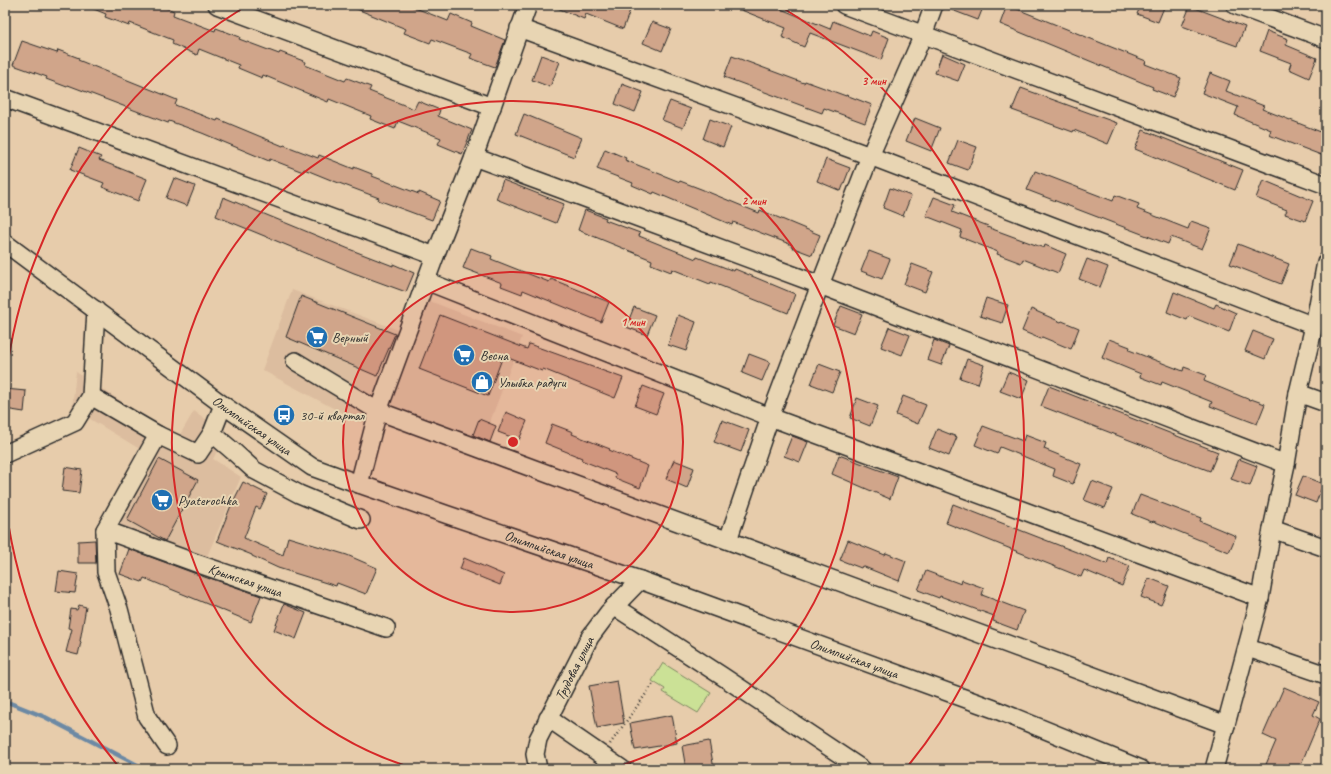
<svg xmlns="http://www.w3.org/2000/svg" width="1331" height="774" font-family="Caveat,sans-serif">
<rect width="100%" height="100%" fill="#e7ccab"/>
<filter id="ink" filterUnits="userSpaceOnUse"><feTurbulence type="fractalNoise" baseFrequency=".025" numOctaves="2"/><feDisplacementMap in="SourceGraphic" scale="8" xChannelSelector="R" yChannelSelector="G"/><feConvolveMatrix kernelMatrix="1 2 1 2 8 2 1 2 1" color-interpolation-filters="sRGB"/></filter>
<g filter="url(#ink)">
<path fill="#dcbd9f" d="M292 290 401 331 414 295 522 337 477 456 395 425 359 422 262 370Z
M76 372 178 438 194 411 226 433 213 459 241 477 202 568 99 534 143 451 72 408Z"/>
<path fill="#cbe196" stroke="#7b8660" d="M663 663 711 693 698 713 663 692 665 689 652 681Z"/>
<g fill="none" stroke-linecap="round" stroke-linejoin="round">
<path stroke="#6c89a4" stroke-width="4.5" d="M5 701 45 717 145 769"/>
</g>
<path fill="#d0a58a" stroke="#2b2b2b" d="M84 5H159L174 11 173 15 215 31 216 28 240 37 239 39 279 54 280 52 306 62 305 65 345 81 347 78 371 87 369 91 414 109 418 101 440 110 438 116 472 130 462 154 438 144 441 138 398 121 395 129 370 119 371 116 329 99 328 102 263 75 262 78 238 68 239 65 199 49 197 55 172 44 173 40 130 23 129 26 105 17 106 14Z
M347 5H408L448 21 451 14 472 23 471 26 505 40 495 67 470 58 472 54 432 39 430 43 404 33 406 29Z
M550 5H632L623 29 586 14 584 19Z
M729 5H782L781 9 830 29 833 21 870 36 872 31 889 38 881 60 810 33 804 47 782 37 786 28Z
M944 5H984L978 20 944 7Z
M1007 5 1146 61 1145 64 1181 78 1173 97 1152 89 1153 87 1000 24Z
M1141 5H1165L1158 22 1137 14Z
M1190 6 1245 27 1237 46 1182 26Z
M652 22 671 29 662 51 643 43Z
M1267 31 1288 39 1286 45 1317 58 1309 78 1289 69 1291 63 1260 51Z
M22 41 57 53 58 50 79 58 78 60 177 100 175 105 217 121 218 119 283 146 284 145 318 158 319 155 354 169V167L372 174V176L419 194V192L440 201 432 220 378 200 379 198 331 180 304 169 303 172 270 159 269 161 202 133 169 121 168 123 68 85 67 87 46 79 47 77 13 65Z
M942 54 965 64 958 81 935 73Z
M541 55 560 62 550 87 532 80Z
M732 56 804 83 805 81 846 96V95L872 105 865 123 824 108 822 113 724 77Z
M1210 73 1230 81 1226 91 1264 106 1262 109 1326 134V142L1321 155 1269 135 1271 130 1235 115 1238 107 1202 93Z
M622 84 643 92 635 112 615 104Z
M1021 88 1117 123 1108 144 1074 130 1073 132 1012 110Z
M670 101 691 109 683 128 662 120Z
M524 114 582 138 574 157 516 134Z
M915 118 940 128 931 151 906 141Z
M710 119 731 127 723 147 703 139Z
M1143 130 1243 170 1235 190 1135 149Z
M958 140 977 147 968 170 949 163Z
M79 148 101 157 99 160 147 179 138 201 102 187 104 183 70 170Z
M605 149 626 158 625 160 680 182V181L701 189 759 213 760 210 820 235 812 255 791 247 792 245 733 222 732 225 654 192 653 194 632 185 633 183 597 169Z
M826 159 850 168 841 191 817 181Z
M1035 171 1113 201 1115 195 1139 204 1137 209 1188 229 1191 221 1211 228 1202 249 1171 237 1168 244 1027 190Z
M174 178 195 186 187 206 166 198Z
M503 180 564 204 556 223 496 199Z
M1263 180 1313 201 1305 221 1285 214 1287 210 1256 198Z
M890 188 911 196 903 216 883 208Z
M223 197 349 249 393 266V264L414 273 406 292 354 273 216 216Z
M934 197 955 205 952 212 988 226 987 227 1044 248 1045 245 1066 254 1058 273 1023 259 1021 263 997 254 998 252 960 237 962 230 926 216Z
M585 210 606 218 605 220 640 233 639 236 696 259 697 257 734 271 735 269 795 294 788 313 711 282 710 284 672 269 671 272 651 264 652 260 578 230Z
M1238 244 1289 264 1281 284 1230 264Z
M471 248 492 256 491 259 549 282 551 279 609 302 601 322 523 290 522 294 501 286 502 283 463 268Z
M869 251 890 259 882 279 861 271Z
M1087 259 1108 267 1100 287 1079 279Z
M912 264 933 272 925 292 904 284Z
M1174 292 1214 308 1216 304 1236 313 1229 332 1189 316 1187 320 1167 312Z
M301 296 395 334 377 376 286 337Z
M986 298 1008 305 1002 323 980 316Z
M841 306 862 314 854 333 833 325Z
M634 307 655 315 647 335 626 327Z
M1031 309 1061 322 1062 321 1079 328 1071 349 1042 337 1041 339 1022 331Z
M440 315 527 349 529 344 623 378 615 398 543 369 542 371 503 356 488 396 419 369Z
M678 315 696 322 686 351 668 345Z
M889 327 910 335 902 355 881 347Z
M1253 331 1273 339 1265 359 1245 351Z
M1109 339 1130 347 1129 350 1183 371 1184 367 1206 375 1204 381 1250 400 1251 399 1265 404 1257 424 1210 406 1212 402 1162 382 1161 385 1140 377 1141 374 1102 358Z
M934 340 949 346 941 365 927 360Z
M749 354 770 362 762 381 742 373Z
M967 359 984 365 978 384 960 378Z
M819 364 840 372 832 392 811 384Z
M1008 372 1029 380 1021 399 1000 391Z
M643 386 664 394 656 414 635 406Z
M1049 386 1218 452 1210 471 1041 406Z
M5 389 26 391 24 412 5 409Z
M903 396 926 405 918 424 896 415Z
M857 398 878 406 870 426 850 418Z
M506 412 527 421 519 440 498 432Z
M479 419 496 426 490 442 473 435Z
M722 420 749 430 741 452 714 442Z
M552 424 573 432 572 434 610 449 609 450 648 466 640 488 615 478 616 474 581 460 582 458 545 443Z
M983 426 1023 441 1025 435 1046 443 1044 449 1081 464 1073 484 1053 476 1055 469 1000 447 997 454 975 445Z
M937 429 957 437 949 456 929 448Z
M792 436 808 442 800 462 784 456Z
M839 455 898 477 890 499 832 474Z
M159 459 198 480 165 541 127 520Z
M1239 459 1257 466 1250 486 1231 479Z
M674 460 694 468 687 488 666 479Z
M65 467 82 470 79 493 62 491Z
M1303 476 1323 484 1316 503 1295 495Z
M1092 481 1113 489 1105 508 1084 500Z
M243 482 267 494 260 509 256 507 244 538 283 555 288 537 347 555 377 568 366 594 337 583 336 586 278 568 252 556V555L217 541 230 508Z
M1140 495 1201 518 1200 521 1236 536 1229 552 1153 521 1152 522 1132 514Z
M953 504 1107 564 1109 558 1130 566 1122 586 1084 570 1081 577 946 523Z
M95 540 96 563H78V541Z
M848 540 885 555 886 553 906 561 899 581 862 566 861 568 840 560Z
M129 549 210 579V578L261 596 251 622 144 578 142 582 120 574Z
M464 558 504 575 500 585 460 569Z
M59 571 78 574 75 593 56 591Z
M926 571 961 584 962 580 984 588 982 595 1024 611 1017 630 993 621 994 616 940 596 939 598 918 590Z
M1149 578 1169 586 1161 605 1141 597Z
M284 604 306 613 296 639 274 630Z
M79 605 86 607 80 641 81 642 78 655 66 652 72 629 68 628 71 609 77 610Z
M617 681 624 723 597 728 589 686Z
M1284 687 1319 702 1313 715 1320 719 1299 769H1264L1276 741 1263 735Z
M672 715 677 743 635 750 630 723Z
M709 741 714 769H686L682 746Z"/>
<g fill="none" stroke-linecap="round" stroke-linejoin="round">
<g stroke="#2b2b2b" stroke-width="20">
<g id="minor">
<path d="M217 5 492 107"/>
<path d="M844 5 1326 185"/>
<path d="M1235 5 1326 39"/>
<path d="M519 28 870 156 1314 326"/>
<path d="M5 98 435 256"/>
<path d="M474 157 820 285 1286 464"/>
<path id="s1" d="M5 243 223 405 312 467 359 484 448 515 640 580 994 709 1141 769"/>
<path d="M426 281 770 417 1260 598"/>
<path d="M295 361 378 411 1226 725"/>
<path d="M1298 393 1326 403"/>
<path d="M91 396 158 435 105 530 106 572 119 609 147 717 167 746"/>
<path d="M212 433 234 452 254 470 299 494 361 520"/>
<path d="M158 435 198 454 212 433 223 405"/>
<path d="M5 454 75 422 91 396 96 310"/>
<path d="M359 484 378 411 435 256 474 157 528 5"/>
<path d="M1272 529 1326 548"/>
<path id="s2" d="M105 530 196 563 386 628"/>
<path d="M728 540 770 417 820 285 870 156 923 35 934 5"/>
<path d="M614 606 722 676 862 769"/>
<path d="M1248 648 1326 675"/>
<path d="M548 718 622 769"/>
<path id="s3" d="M538 769 535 754 538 739 590 637 608 613 640 580"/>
<path d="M1214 769 1260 598 1272 529 1286 464 1298 393 1314 326 1326 262"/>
</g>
</g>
<path stroke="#2b2b2b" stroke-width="2.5" stroke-dasharray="1 3" stroke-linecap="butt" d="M610 744 653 684"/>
<use href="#minor" stroke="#e8d5b3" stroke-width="17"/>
</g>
</g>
<circle cx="513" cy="442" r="170" fill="#d62828" fill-opacity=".12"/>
<g fill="none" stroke="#d62828" stroke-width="2">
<circle cx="513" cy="442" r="170"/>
<path d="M416 769A341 341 0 1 1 610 769"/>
<path d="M119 767A511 511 0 0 1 5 500M5 384A511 511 0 0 1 246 6M780 6A511 511 0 0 1 907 767"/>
</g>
<defs>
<g id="supermarket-disc" transform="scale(1.15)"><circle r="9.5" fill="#1f6fb2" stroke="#e8d5b3"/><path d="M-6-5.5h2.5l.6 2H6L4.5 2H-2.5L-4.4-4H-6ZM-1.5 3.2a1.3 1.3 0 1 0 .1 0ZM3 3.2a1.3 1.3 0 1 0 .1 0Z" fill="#fff"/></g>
<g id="shop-disc" transform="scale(1.15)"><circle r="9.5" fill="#1f6fb2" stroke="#e8d5b3"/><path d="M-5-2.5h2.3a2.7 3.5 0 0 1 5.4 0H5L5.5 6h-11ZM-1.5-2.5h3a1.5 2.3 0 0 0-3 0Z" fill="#fff"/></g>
<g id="bus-disc" transform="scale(1.15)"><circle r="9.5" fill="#1f6fb2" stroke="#e8d5b3"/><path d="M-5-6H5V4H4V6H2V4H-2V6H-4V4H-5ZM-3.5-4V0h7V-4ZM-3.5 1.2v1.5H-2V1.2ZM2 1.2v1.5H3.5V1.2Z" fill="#fff"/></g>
</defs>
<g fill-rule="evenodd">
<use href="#supermarket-disc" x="317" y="337"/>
<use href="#supermarket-disc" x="464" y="355"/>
<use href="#shop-disc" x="482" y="382"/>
<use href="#bus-disc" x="284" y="415"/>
<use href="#supermarket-disc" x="162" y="500"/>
</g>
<g text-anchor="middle" stroke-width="4" stroke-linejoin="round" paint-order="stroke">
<g font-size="14" fill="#2b2b2b" stroke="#e8d5b3" text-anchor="start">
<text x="332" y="342">Верный</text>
<text x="480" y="360">Весна</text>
<text x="498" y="387">Улыбка радуги</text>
<text x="300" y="420">30-й квартал</text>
<text x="178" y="505">Pyaterochka</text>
</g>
<g font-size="14" fill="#2b2b2b" stroke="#e8d5b3">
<text dy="5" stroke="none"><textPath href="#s1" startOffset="307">Олимпийская улица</textPath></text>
<text dy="5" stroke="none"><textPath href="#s1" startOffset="631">Олимпийская улица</textPath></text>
<text dy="5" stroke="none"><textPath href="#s2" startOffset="149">Крымская улица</textPath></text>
<text dy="5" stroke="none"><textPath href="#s1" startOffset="955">Олимпийская улица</textPath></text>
<text dy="5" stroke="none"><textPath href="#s3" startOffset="110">Трудовая улица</textPath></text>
</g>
</g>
<circle cx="513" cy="442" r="6" fill="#d62828" stroke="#e8d5b3" stroke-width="2"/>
<g font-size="12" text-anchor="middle" font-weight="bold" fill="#d62828" stroke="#e8d5b3" stroke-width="4" stroke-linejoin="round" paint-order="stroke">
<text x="874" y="85">3 мин</text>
<text x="754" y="205">2 мин</text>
<text x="633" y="326">1 мин</text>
</g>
<rect width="1331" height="774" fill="none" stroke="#e8d5b3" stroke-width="20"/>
<rect x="10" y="10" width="1311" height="754" fill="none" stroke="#2b2b2b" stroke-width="1.5" filter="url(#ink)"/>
</svg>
